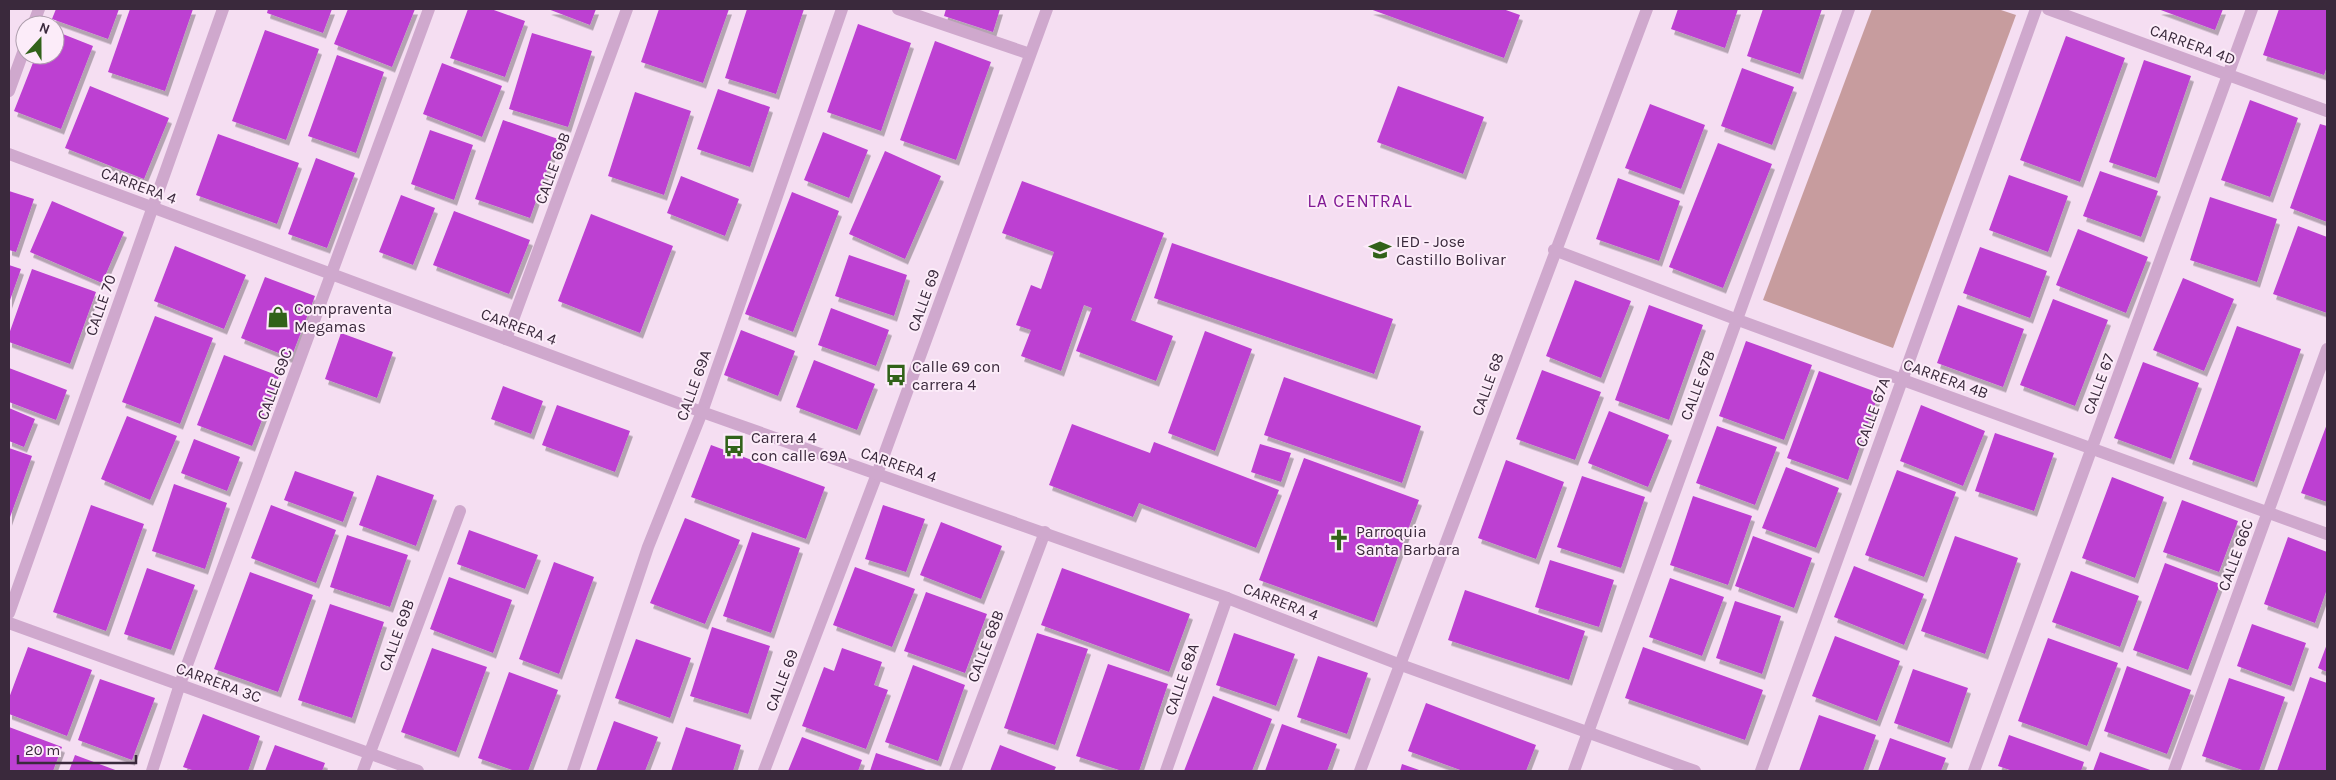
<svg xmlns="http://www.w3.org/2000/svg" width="2336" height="780" font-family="Karla,sans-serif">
<defs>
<filter id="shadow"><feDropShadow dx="3" dy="5.5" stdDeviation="0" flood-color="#0004"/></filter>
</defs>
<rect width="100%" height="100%" fill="#f5def2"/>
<path fill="#c79c9e" d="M1872 9H1998L2016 15 1893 348 1763 300Z"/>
<path fill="#bd3fd2" filter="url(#shadow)" d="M56 9H119L108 39 52 19Z
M130 9H193L165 91 108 72Z
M268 9H332L323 33 267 13Z
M348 9H415L392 67 334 44Z
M468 9H491L525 21 505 77 450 58Z
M548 9H596L590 25Z
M659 9H729L703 83 641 62Z
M747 9H804L776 94 725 78Z
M946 9H1000L993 32 944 16Z
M1370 9H1503L1520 15 1504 58Z
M1678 9H1738L1725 48 1671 29Z
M1763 9H1822L1800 74 1747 56Z
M2158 9H2223L2215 30Z
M2279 9H2327V66L2324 75 2263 55Z
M858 24 911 43 881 131 827 112Z
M265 30 319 49 286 140 232 121Z
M55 31 93 46 61 129 14 111 36 55H55Z
M532 33 592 51 568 127 509 109Z
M2066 36 2125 58 2080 182 2020 160Z
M935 41 991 62 956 160 900 140Z
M337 55 384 72 356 153 308 136Z
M2144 60 2191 76 2156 178 2109 162Z
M442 63 502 86 482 137 423 114Z
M1742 68 1794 87 1772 145 1721 126Z
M90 86 169 118 144 179 65 148Z
M1398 86 1484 117 1463 174 1377 142Z
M718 89 770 107 750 167 697 149Z
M635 92 691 111 664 195 608 176Z
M2250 100 2298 118 2270 197 2221 180Z
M1650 104 1705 125 1681 189 1625 168Z
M503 120 558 139 530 218 475 199Z
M2320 124 2327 126V222L2290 208Z
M430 130 473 145 454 200 411 184Z
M823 132 868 150 849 198 804 180Z
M218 134 299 163 277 224 196 195Z
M1718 143 1772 164 1723 288 1669 267Z
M885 151 941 176 905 259 849 234Z
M316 158 355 173 327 248 288 234Z
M2100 171 2158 191 2141 237 2083 216Z
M2009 175 2068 196 2048 252 1989 230Z
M681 176 739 199 725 236 667 213Z
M1618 178 1680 201 1659 261 1596 239Z
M1022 181 1164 233 1131 320 1173 336 1156 381 1076 351 1092 308 1084 305 1061 371 1021 356 1031 330 1016 325 1031 285 1041 289 1054 252 1002 233Z
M9 191 34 199 16 252 9 250Z
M792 192 839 211 793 332 745 314Z
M401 195 435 208 413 265 379 252Z
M2210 197 2277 219 2257 282 2190 260Z
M52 201 124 232 102 283 30 252Z
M454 211 530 240 509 294 433 265Z
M591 214 673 246 640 333 558 301Z
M2298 226 2327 237V313L2273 294Z
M2078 229 2148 257 2126 313 2056 285Z
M1172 243 1393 319 1374 374 1154 298Z
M175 246 246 275 224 329 154 301Z
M1980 247 2047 271 2030 318 1963 293Z
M849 255 907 275 894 316 835 296Z
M9 265 21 269 9 303Z
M32 269 96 292 70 364 9 342V334Z
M265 277 315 296 291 358 241 338Z
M2183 278 2234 299 2204 371 2153 350Z
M1575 280 1631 301 1601 378 1546 356Z
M2053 299 2108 320 2075 406 2020 385Z
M1649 305 1703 325 1669 420 1615 400Z
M1958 305 2024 329 2003 387 1937 363Z
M831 308 889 330 876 366 818 345Z
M155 316 213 338 180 424 122 402Z
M2237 326 2301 349 2254 482 2189 459Z
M741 330 795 351 778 396 724 375Z
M1205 331 1252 349 1215 451 1168 433Z
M341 333 393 352 377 398 325 379Z
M1746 341 1812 365 1784 440 1719 416Z
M224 355 279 376 252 446 197 425Z
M814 360 875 384 857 430 796 407Z
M2143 362 2199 383 2171 459 2114 438Z
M9 368 67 390 56 420 9 402Z
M1542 370 1601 392 1575 460 1516 439Z
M1819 371 1879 393 1848 480 1787 458Z
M1284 377 1421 426 1402 483 1264 435Z
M503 386 543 401 531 434 491 419Z
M557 405 630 431 615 472 542 445Z
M1921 405 1985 431 1963 486 1900 461Z
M9 408 35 419 24 447 9 441Z
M1609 411 1669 435 1648 487 1588 463Z
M127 416 177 436 150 500 101 479Z
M1072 424 1150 453 1154 442 1279 490 1256 548 1139 503 1133 517 1049 485Z
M2327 424V502L2301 493Z
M1717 426 1777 447 1755 505 1696 483Z
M1995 433 2054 453 2034 511 1975 491Z
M194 439 240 457 227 491 181 473Z
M1260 444 1291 453 1281 482 1251 472Z
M711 445 825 487 806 539 691 497Z
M9 448 32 456 9 520Z
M1304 458 1419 500 1374 622 1259 580Z
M1506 460 1564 482 1536 559 1478 538Z
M1786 467 1839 488 1816 548 1762 528Z
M1897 470 1956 492 1924 577 1865 555Z
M295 471 354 492 343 522 284 500Z
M377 475 434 495 416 546 359 525Z
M1582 476 1645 497 1621 568 1557 547Z
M2112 477 2164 497 2135 578 2082 558Z
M174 484 227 503 205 569 152 551Z
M1693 496 1752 516 1728 585 1670 565Z
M2182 500 2238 521 2219 572 2163 552Z
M91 505 144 524 106 631 53 612Z
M271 505 336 530 316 583 251 558Z
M883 505 925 519 906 572 865 559Z
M685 518 740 540 705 624 650 603Z
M941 522 1002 546 981 599 920 575Z
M469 530 538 555 525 589 457 564Z
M752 532 800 548 771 633 723 616Z
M347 535 408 555 390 607 330 587Z
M1753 536 1812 558 1794 608 1735 586Z
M1955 536 2018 558 1985 654 1921 631Z
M2288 537 2327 552V589L2315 623 2264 604Z
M1550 560 1614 580 1599 627 1535 607Z
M554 562 594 577 559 674 519 659Z
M2165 563 2220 584 2188 670 2133 650Z
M1854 566 1924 594 1904 645 1834 617Z
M855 567 915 589 892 647 833 625Z
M147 568 195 585 171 650 124 634Z
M1062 568 1190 614 1169 672 1041 625Z
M2071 571 2139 596 2120 647 2052 622Z
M250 572 313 595 278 692 214 669Z
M449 577 512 600 493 653 430 629Z
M1670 578 1724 597 1702 656 1649 637Z
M1465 590 1585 631 1569 680 1448 640Z
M926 592 987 614 965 673 904 651Z
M1735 601 1781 616 1762 674 1716 658Z
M330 604 384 622 352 718 298 700Z
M2252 624 2306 643 2291 686 2237 666Z
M712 627 770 646 748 714 690 696Z
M1037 633 1088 649 1055 745 1004 728Z
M1234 633 1295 654 1276 706 1216 685Z
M1835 636 1900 661 1877 721 1812 696Z
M2048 638 2118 663 2087 746 2018 721Z
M636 639 691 658 670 718 615 698Z
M2327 644V672L2318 668Z
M28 647 92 670 67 736 9 714V698Z
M1643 647 1763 690 1745 740 1625 698Z
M432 648 487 667 456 752 401 732Z
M842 648 882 662 874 685 888 690 866 749 802 726 824 667 834 671Z
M1318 656 1368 673 1347 734 1297 717Z
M1108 664 1168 684 1139 771H1122L1076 756Z
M913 665 965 685 938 761 885 742Z
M2127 666 2191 690 2167 754 2104 731Z
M1913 669 1968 688 1949 743 1894 723Z
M509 672 558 690 528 771H515L478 758Z
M2310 677 2327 683V771H2277Z
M2229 678 2285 697 2259 771H2245L2202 756Z
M100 679 155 698 132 760 78 740Z
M1213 696 1272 719 1252 771H1184Z
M1426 703 1536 745 1526 771H1463L1408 751Z
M203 714 260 736 248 771H195L183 767Z
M1819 715 1876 735 1863 771H1799Z
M614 721 658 737 645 771H596Z
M1282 724 1337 744 1327 771H1265Z
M9 727 62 747 53 771H9Z
M686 727 741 745 733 771H671Z
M2009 735 2084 762 2081 771H2013L1998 766Z
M802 737 862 760 858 771H788Z
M1890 738 1946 758 1941 771H1878Z
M275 745 325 763 322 771H265Z
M1000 745 1056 767 1054 771H990Z
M2100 752 2153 771H2093Z
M876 753 929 771H870Z
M75 755 118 771H69Z
M1402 764 1422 771H1400Z"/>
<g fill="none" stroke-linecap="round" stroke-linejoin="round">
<path stroke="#cfa8cd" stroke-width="12" d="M898 9 1030 54
M2048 9 2327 111
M33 25 39 9
M9 91 25 47
M1554 250 1738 320 2327 534
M506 339 627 9
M9 613 223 9
M9 623 418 771
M152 771 180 684 429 9
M363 771 460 511
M573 771 648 547 702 412 842 9
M764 771 877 474
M955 771 1045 532
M1166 771 1227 598
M1360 771 1647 9
M1574 771 1849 9
M1761 771 2036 9
M1974 771 2252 9
M2174 771 2327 349"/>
<path stroke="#cfa8cd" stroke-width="12" d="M9 154 702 412 1227 598 1401 665 1695 771
M877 474 1047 9"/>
</g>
<defs>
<g id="school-bare" transform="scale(1.725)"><path d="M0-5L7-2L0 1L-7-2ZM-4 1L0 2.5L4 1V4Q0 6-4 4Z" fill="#316219" stroke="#fcecf9" stroke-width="2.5" paint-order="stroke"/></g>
<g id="shop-bare" transform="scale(1.725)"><path d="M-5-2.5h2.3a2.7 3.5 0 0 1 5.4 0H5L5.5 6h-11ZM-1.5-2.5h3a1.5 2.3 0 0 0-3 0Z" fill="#316219" stroke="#fcecf9" stroke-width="2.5" paint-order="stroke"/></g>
<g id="bus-bare" transform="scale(1.725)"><path d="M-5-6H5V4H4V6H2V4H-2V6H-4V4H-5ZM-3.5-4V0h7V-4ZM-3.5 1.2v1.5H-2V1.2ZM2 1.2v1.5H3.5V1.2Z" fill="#316219" stroke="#fcecf9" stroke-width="2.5" paint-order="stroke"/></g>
<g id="church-bare" transform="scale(1.725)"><path d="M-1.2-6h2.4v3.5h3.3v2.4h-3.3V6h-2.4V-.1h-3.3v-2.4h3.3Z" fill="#316219" stroke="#fcecf9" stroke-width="2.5" paint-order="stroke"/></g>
</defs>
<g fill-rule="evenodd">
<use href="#school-bare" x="1380" y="250"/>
<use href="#shop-bare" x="278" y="317"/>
<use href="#bus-bare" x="896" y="375"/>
<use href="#bus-bare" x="734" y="446"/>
<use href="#church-bare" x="1339" y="540"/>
</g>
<g text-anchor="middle" stroke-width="4" stroke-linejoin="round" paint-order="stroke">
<g font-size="16" fill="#3a293c" stroke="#fcecf9">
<text transform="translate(2193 44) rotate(20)" y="6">CARRERA 4D</text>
<text transform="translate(552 168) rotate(-70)" y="6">CALLE 69B</text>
<text transform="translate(139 185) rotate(20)" y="6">CARRERA 4</text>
<text transform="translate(923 300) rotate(-70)" y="6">CALLE 69</text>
<text transform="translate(100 305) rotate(-71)" y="6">CALLE 70</text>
<text transform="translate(519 326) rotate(20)" y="6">CARRERA 4</text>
<text transform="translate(1946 378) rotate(20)" y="6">CARRERA 4B</text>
<text transform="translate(274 384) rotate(-70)" y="6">CALLE 69C</text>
<text transform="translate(1487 384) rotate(-70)" y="6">CALLE 68</text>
<text transform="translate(2098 384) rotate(-70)" y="6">CALLE 67</text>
<text transform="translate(693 385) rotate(-70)" y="6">CALLE 69A</text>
<text transform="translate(1697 385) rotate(-70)" y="6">CALLE 67B</text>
<text transform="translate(1872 412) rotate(-70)" y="6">CALLE 67A</text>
<text transform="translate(899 464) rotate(19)" y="6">CARRERA 4</text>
<text transform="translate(2235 555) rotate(-70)" y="6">CALLE 66C</text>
<text transform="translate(1281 601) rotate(21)" y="6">CARRERA 4</text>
<text transform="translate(396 635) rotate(-70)" y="6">CALLE 69B</text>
<text transform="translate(985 646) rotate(-69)" y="6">CALLE 68B</text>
<text transform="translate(1181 679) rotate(-71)" y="6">CALLE 68A</text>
<text transform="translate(781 680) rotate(-69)" y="6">CALLE 69</text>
<text transform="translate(219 682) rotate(20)" y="6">CARRERA 3C</text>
</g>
<g font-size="16" fill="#3a293c" stroke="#fcecf9" text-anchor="start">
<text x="1396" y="247">IED - Jose<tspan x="1396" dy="18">Castillo Bolivar</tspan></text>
<text x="294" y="314">Compraventa<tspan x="294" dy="18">Megamas</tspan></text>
<text x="912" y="372">Calle 69 con<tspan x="912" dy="18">carrera 4</tspan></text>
<text x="751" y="443">Carrera 4<tspan x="751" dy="18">con calle 69A</tspan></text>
<text x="1356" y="537">Parroquia<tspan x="1356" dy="18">Santa Barbara</tspan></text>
</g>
<g font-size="18" letter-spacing="1" fill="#811994" stroke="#fcecf9">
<text x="1360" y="207">LA CENTRAL</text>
</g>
</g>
<rect width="2336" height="780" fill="none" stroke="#3a293c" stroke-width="20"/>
<g transform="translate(40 40) rotate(21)"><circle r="24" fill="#fcecf9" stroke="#ae9ead"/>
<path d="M0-4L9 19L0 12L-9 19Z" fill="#316219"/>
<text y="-8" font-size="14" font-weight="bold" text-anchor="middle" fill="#3a293c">N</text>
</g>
<path d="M18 755v8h118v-8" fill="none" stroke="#3a293c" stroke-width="2.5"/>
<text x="25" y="755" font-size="15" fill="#3a293c" stroke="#fcecf9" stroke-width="4" paint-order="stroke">20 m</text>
</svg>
